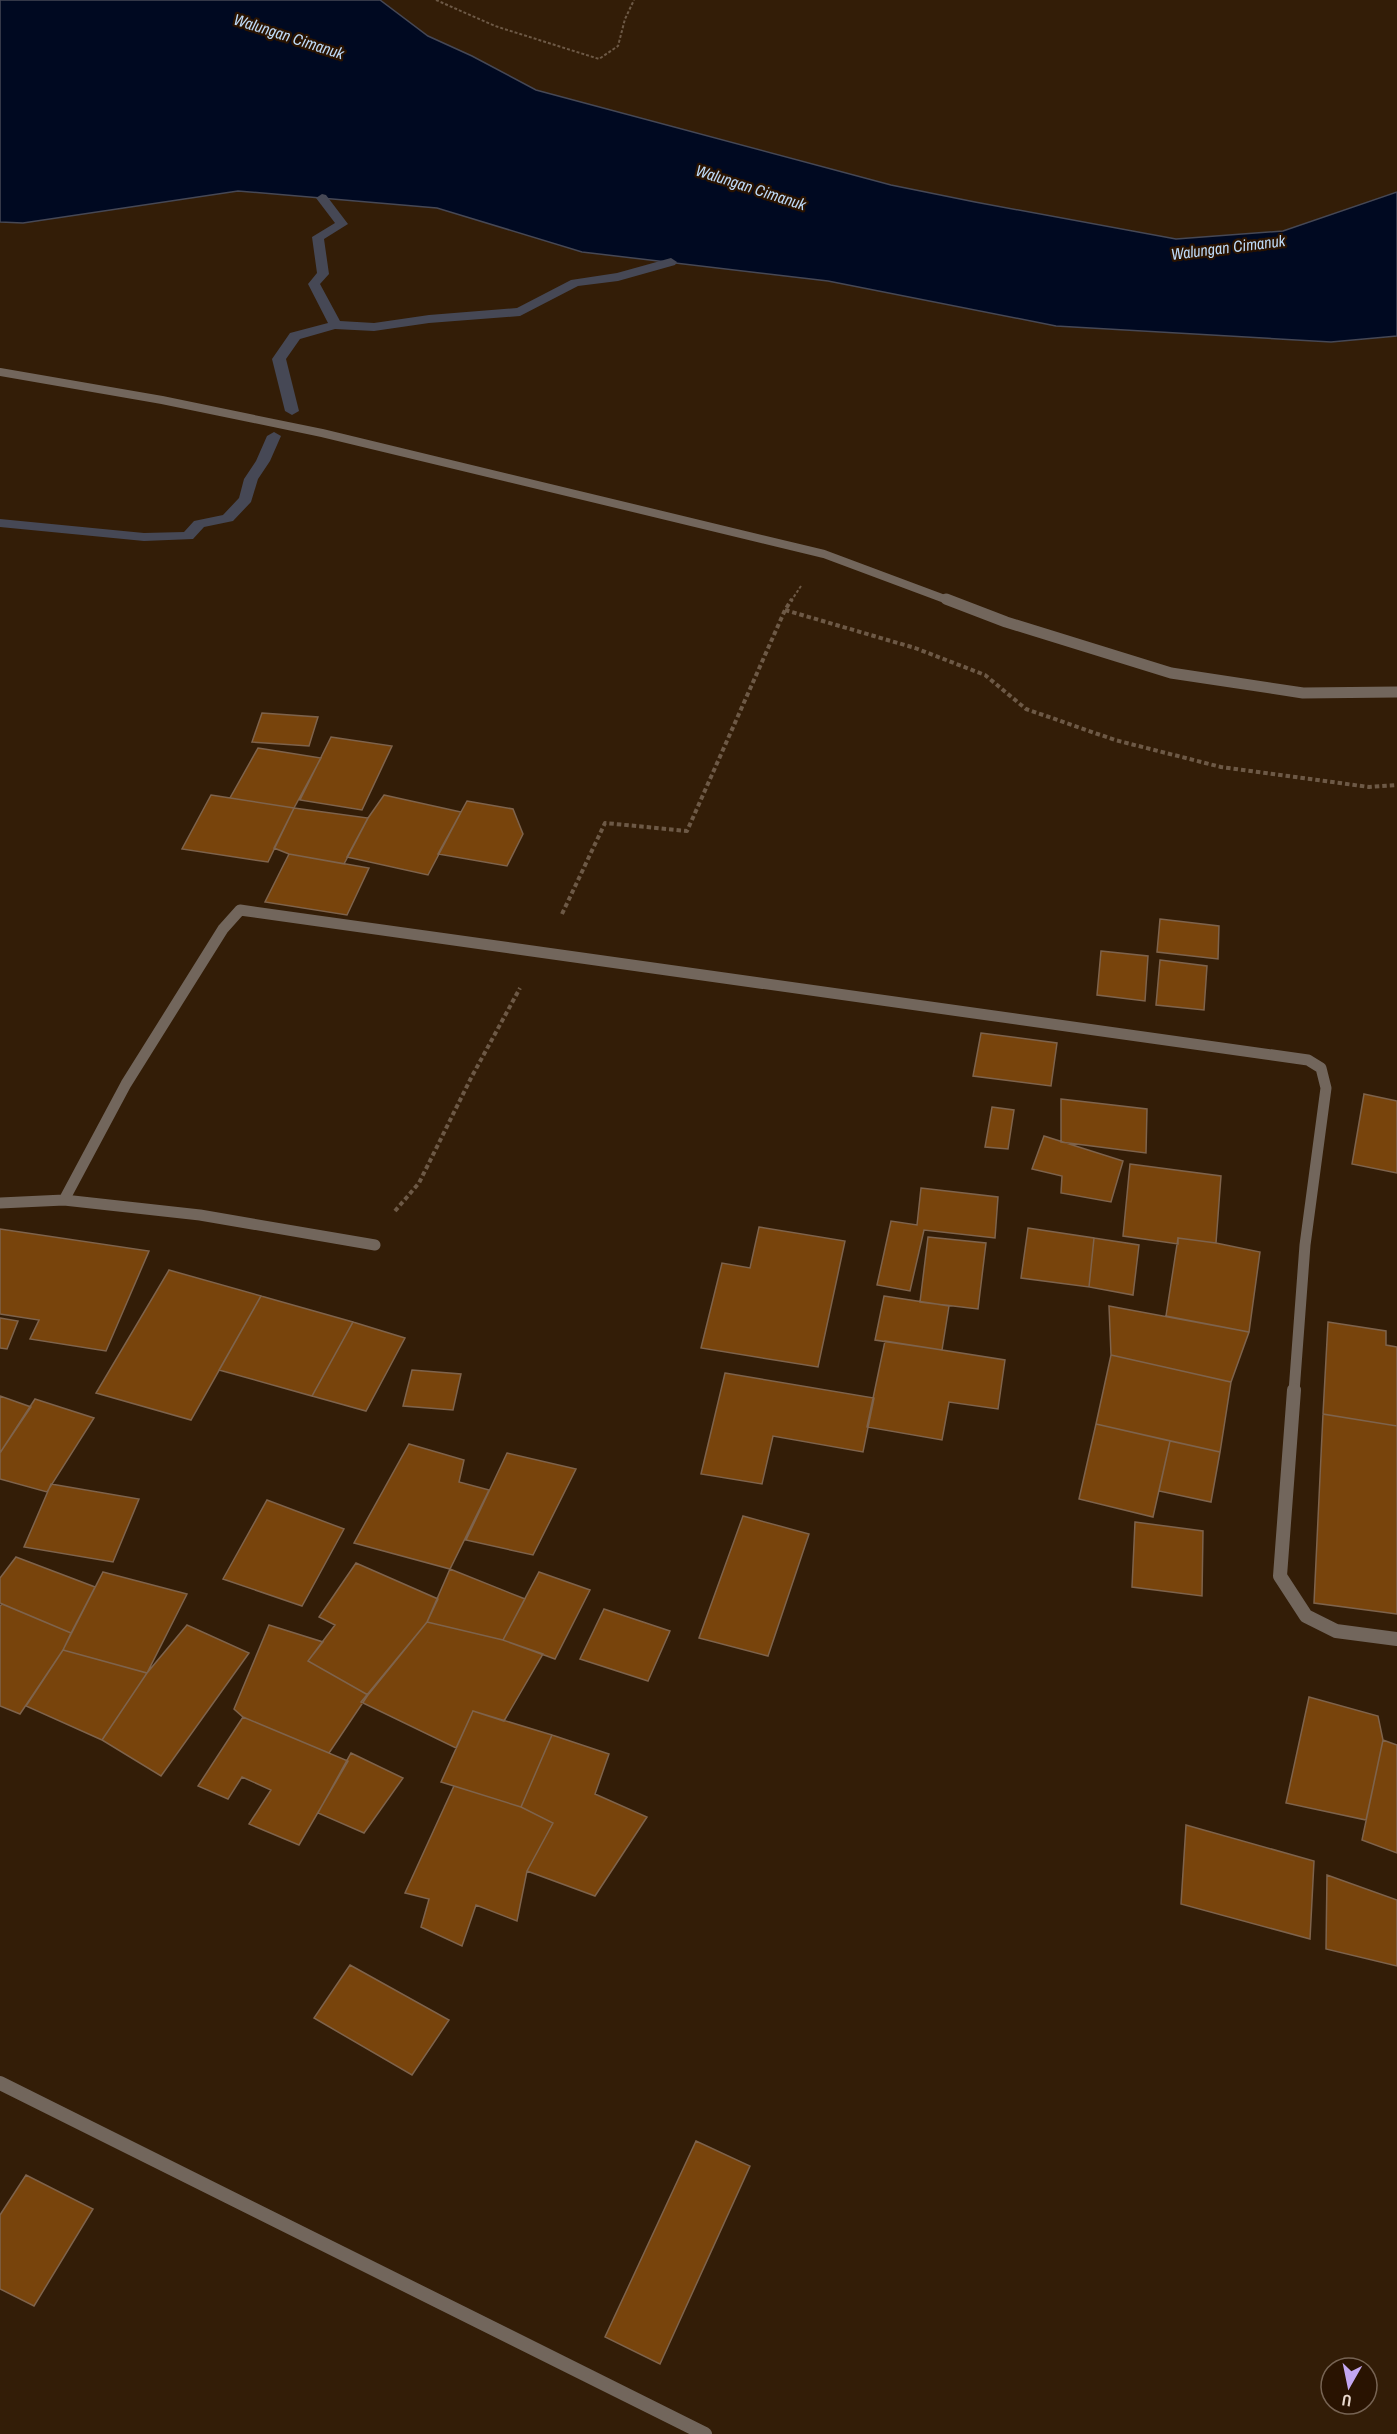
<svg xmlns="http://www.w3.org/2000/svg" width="1397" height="2434" font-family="'Archivo Narrow',sans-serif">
<rect width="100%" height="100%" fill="#331d07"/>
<path fill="#000921" stroke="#464855" stroke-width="1.5" d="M0 0H380L428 36 472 56 536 90 891 185 975 202 1176 239 1283 231 1397 192V336L1331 342 1056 326 828 281 582 252 437 208 238 191 23 223 0 222Z"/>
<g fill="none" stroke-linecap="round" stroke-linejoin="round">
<path fill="#464855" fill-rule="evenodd" d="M322 194 326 195 348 224 324 239 329 274 320 284 340 321 374 323 429 315 517 308 571 280 617 273 671 258 677 262 675 265 618 281 578 286 520 316 429 323 374 331 335 329 300 339 286 359 299 411 292 415 285 411 272 359 290 333 328 323 308 284 317 273 312 237 335 223 316 198Z
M274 432 281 436 270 461 258 479 251 502 233 521 204 527 193 539 144 541 0 527V519L144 533 184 532 194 521 223 515 239 498 244 479 256 461 267 436Z"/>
</g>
<path fill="#78440c" stroke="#7e634c" stroke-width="1.5" d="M262 713 318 717 309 746 252 742Z
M331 737 392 746 362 810 300 800Z
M258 748 321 758 294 808 230 798Z
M211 795 294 808 268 862 182 849Z
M384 795 461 812 428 875 347 857 368 818Z
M467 801 513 809 523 834 507 866 438 854Z
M294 808 368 818 344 864 289 854 274 848Z
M289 854 369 868 347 915 265 902Z
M1160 919 1219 926 1218 959 1157 952Z
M1101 951 1148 956 1145 1001 1097 995Z
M1160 960 1207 966 1204 1010 1156 1005Z
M981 1033 1057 1043 1051 1086 973 1076Z
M1364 1094 1397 1101V1173L1352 1164Z
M1061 1099 1147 1109 1146 1153 1061 1142Z
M992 1107 1014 1110 1008 1149 985 1147Z
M1044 1136 1123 1161 1111 1202 1061 1193 1062 1176 1032 1169Z
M1130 1164 1221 1176 1216 1243 1178 1238V1244L1123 1236Z
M921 1188 998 1197 995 1238 924 1230 910 1291 877 1285 891 1221 917 1225Z
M759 1227 845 1241 818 1367 701 1348 722 1263 750 1268Z
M1028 1228 1094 1238 1089 1287 1021 1278Z
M0 1229 149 1251 106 1351 30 1339 39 1320 0 1314Z
M928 1237 986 1243 978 1309 920 1302Z
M1094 1238 1139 1245 1133 1295 1089 1287Z
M1178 1238 1216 1243 1260 1252 1249 1332 1166 1316Z
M169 1270 261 1296 191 1420 96 1393Z
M261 1296 353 1322 312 1396 219 1370Z
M884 1296 949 1306 942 1350 875 1340Z
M1109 1306 1249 1332 1231 1382 1111 1355Z
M0 1318 18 1321 7 1349 0 1348Z
M353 1322 405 1338 366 1411 312 1396Z
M1328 1322 1386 1331V1345L1397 1347V1426L1323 1414Z
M885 1341 1005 1360 998 1409 949 1402 942 1440 867 1427Z
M1111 1355 1231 1382 1220 1452 1096 1424Z
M412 1370 461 1374 453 1410 403 1406Z
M725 1373 874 1398 863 1452 773 1436 762 1484 701 1474Z
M0 1396 31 1407 0 1453Z
M35 1399 94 1418 47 1492 0 1479V1453Z
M1323 1414 1397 1426V1614L1314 1603Z
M1096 1424 1170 1441 1153 1517 1079 1499Z
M1170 1441 1220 1452 1211 1502 1159 1491Z
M409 1444 464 1460 459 1482 489 1490 450 1569 354 1543Z
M507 1453 576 1469 533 1555 466 1540Z
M51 1484 139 1499 113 1562 24 1547Z
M267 1500 344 1529 302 1606 223 1579Z
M743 1516 809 1534 768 1656 699 1638Z
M1135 1522 1203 1531 1202 1596 1132 1587Z
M16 1557 95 1587 71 1633 0 1603V1578Z
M356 1563 438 1599 427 1622 368 1695 308 1661 335 1625 319 1617Z
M450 1569 525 1599 503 1640 427 1622Z
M103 1572 187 1594 147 1673 63 1650Z
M539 1572 590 1590 555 1659 503 1640Z
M2 1604 71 1633 63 1650 20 1714 0 1706V1606Z
M604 1609 670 1631 648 1681 580 1659Z
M427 1622 503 1640 543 1654 504 1721 473 1711 456 1748 361 1702Z
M187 1625 249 1653 161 1776 102 1740 147 1673Z
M269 1625 323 1642 308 1661 368 1695 329 1753 243 1717 234 1709Z
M63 1650 147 1673 102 1740 26 1706Z
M1309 1697 1378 1716 1383 1740 1366 1820 1286 1803Z
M473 1711 552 1735 521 1807 441 1782Z
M243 1717 348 1761 299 1845 249 1824 271 1790 242 1777 228 1799 198 1786Z
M552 1735 609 1754 595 1794 647 1817 595 1896 527 1871 553 1823 521 1807Z
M1383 1740 1397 1745V1853L1362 1840Z
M351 1753 403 1778 364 1833 318 1813Z
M454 1786 521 1807 553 1823 527 1871 517 1921 476 1905 462 1946 421 1927 429 1899 405 1893Z
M1186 1825 1314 1861 1310 1939 1181 1904Z
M1327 1875 1397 1900V1966L1326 1949Z
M350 1965 449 2020 412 2075 314 2018Z
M696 2141 750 2166 660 2364 605 2337Z
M26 2175 93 2209 34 2306 0 2289V2215Z"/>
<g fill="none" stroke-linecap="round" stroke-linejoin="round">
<path stroke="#6d5946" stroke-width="2" stroke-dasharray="3 2" stroke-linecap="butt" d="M436 0 495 26 599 59 618 46 625 19 634 0
M791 601 801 586"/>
<path stroke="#6d5946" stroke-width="4" stroke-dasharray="4.5 3" stroke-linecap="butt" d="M785 610 915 648 985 675 1026 709 1115 740 1221 767 1369 787 1397 785
M562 914 605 823 687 831 785 610 792 599
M395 1211 419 1183 471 1078 520 988"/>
<path stroke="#72665c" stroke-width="8" d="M0 372 162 400 322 433 824 554 950 601"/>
<path stroke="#72665c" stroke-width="11" d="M946 599 1006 622 1171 673 1303 693 1397 692
M0 1203 64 1200
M375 1245 200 1215 64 1200 126 1084 223 929 240 910 1308 1060 1321 1068 1326 1088 1305 1245 1294 1392"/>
<path stroke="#72665c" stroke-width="14" d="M1294 1390 1280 1576 1306 1616 1336 1631 1397 1639
M0 2083 705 2434"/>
</g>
<g text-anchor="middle" stroke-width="4.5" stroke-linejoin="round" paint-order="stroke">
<g font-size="16" font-style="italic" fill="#bedaf7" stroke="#291301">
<text transform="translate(289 36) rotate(18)" y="6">Walungan Cimanuk</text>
<text transform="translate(751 187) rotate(18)" y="6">Walungan Cimanuk</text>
<text transform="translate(1228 247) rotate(-7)" y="6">Walungan Cimanuk</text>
</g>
</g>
<g transform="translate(1349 2386) rotate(189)"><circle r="28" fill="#291301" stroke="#766353" stroke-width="1.5"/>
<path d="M0-4.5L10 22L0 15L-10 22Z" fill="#c3a7f2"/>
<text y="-9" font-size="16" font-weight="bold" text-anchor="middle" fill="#eadace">U</text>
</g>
</svg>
